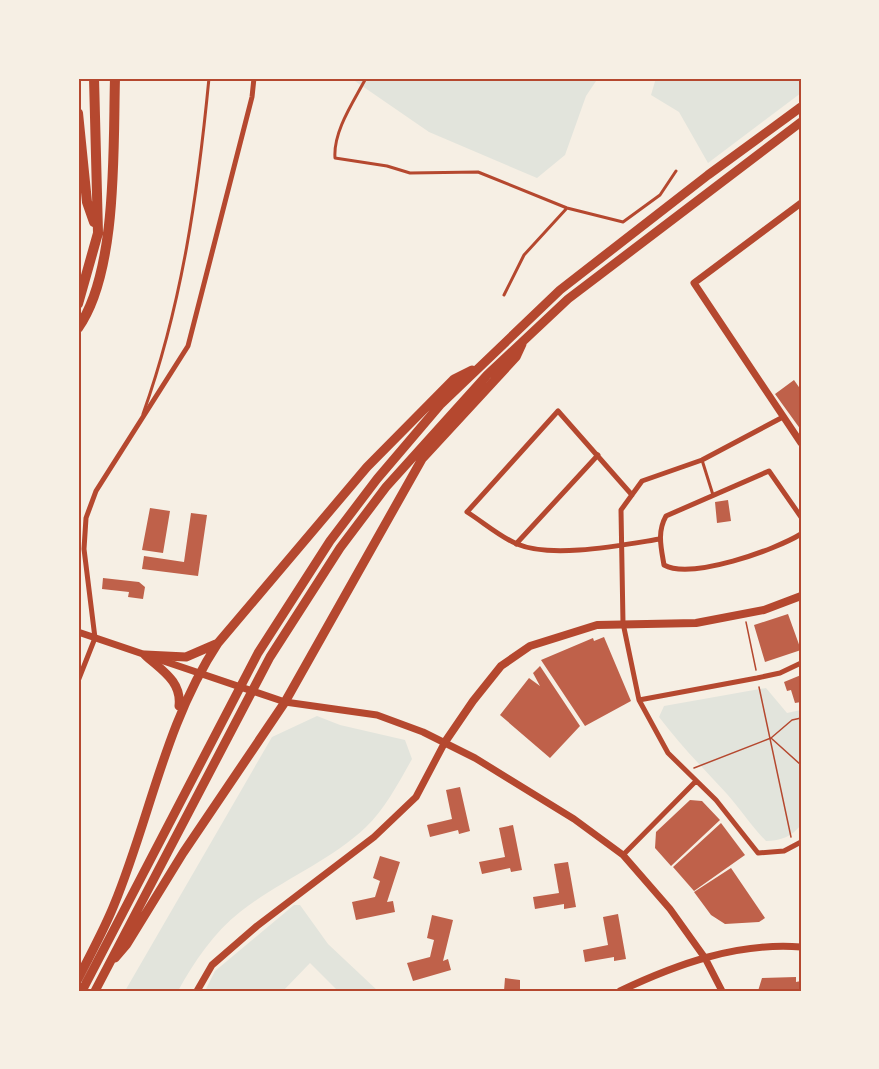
<svg xmlns="http://www.w3.org/2000/svg" width="879" height="1069" font-family="Raleway,sans-serif">
<rect width="100%" height="100%" fill="#f6efe4"/>
<path fill="#e2e4dc" d="M598 78 586 96 565 155 537 178 429 132 352 79Z
M656 78H801V93L708 163 679 112 651 95Z
M766 688 787 713 801 710V825C792 836 781 841 766 841 752 827 741 810 727 794 703 768 681 746 659 717L664 706Z
M317 716 340 725 405 740 412 759C399 782 385 809 366 827 329 862 279 881 240 912 214 932 194 962 178 991H125L272 737Z
M294 905H300L328 944 378 991H338L310 963 283 991H205L215 971Z"/>
<path fill="#bf614a" d="M794 380 801 390V430L775 394Z
M728 500 731 521 717 523 715 502Z
M150 508 170 511 163 553 142 550Z
M191 513 207 515 198 576 142 569 144 556 184 562Z
M103 578 139 582 145 587 143 599 128 597 129 592 102 589Z
M788 614 801 650 765 662 754 625Z
M604 637 631 701 585 726 541 660 593 638 594 641Z
M540 666 580 726 550 758 500 715 529 678 540 686 533 673Z
M801 675V702L795 703 791 690 787 691 784 682Z
M460 787 470 831 459 834 458 830 430 837 427 825 452 819 446 790Z
M690 800 702 801 720 820 671 866 655 848 656 832Z
M721 823 745 855 694 891 673 867Z
M513 825 522 870 511 872 510 868 482 874 479 862 505 857 499 828Z
M380 856 400 862 387 902 393 901 395 912 356 920 352 902 375 897 380 881 373 878Z
M568 862 576 907 564 909V904L535 909 533 897 559 893 554 864Z
M731 868 765 918 759 922 725 924 711 915 694 892Z
M618 914 626 959 614 961V957L585 962 583 950 608 945 603 917Z
M432 915 453 920 443 961 448 959 451 970 413 981 407 963 430 957 434 940 427 938Z
M796 977V982L801 981V991H758L762 978Z
M505 978 520 980V991H504Z"/>
<g fill="none" stroke-linecap="round" stroke-linejoin="round">
<path stroke="#b5482f" stroke-width="1.5" d="M746 622 756 670
M759 687 791 837
M771 738 792 720 801 718
M694 768 771 738 801 765"/>
<path stroke="#b5482f" stroke-width="3" d="M366 78C354 101 333 131 335 158L387 166 410 173 478 172 567 208 623 222 660 195 676 171
M504 295 524 255 567 208
M143 414C182 305 198 192 209 78
M702 460 713 495"/>
<path stroke="#b5482f" stroke-width="5" d="M783 417 702 460 642 481 621 510 623 623 639 700 668 753 716 800 758 853 784 851 801 842
M632 495 558 411 467 512C483 522 500 537 517 544 552 559 622 545 660 539
M801 517 769 471 666 516C657 532 661 547 664 565 691 580 775 550 801 534
M516 544 598 455
M78 681 95 638 84 549 86 518 96 491 188 346 252 97 254 78
M639 700 757 678 780 673 801 663
M623 855 695 782"/>
<path stroke="#b5482f" stroke-width="7" d="M801 203 694 283 801 443
M78 632 285 702 377 715 423 732 475 758 574 819 623 855 670 909 705 958 722 991
M197 991 212 965 257 926 374 837 416 797 445 742
M620 991C677 964 738 942 801 947"/>
<path stroke="#b5482f" stroke-width="8" d="M445 742 473 701 501 666 530 646 597 625 696 623 764 610 801 596"/>
<path stroke="#b5482f" stroke-width="9" d="M179 706C182 681 161 670 145 655L186 657 216 644
M115 958 127 944 183 853 285 702 422 459 516 357 522 344
M78 979C90 955 104 930 114 905 150 818 165 723 218 643L367 467 454 379 472 370
M82 991 258 653 330 541 377 479 440 405 560 290 708 175 801 107
M95 991 270 657 340 548 386 487 487 375 568 299 801 122"/>
<path stroke="#b5482f" stroke-width="10" d="M78 113 87 202 94 222
M78 304 98 233 94 78
M78 328C118 272 113 146 115 78"/>
</g>
<rect width="879" height="1069" fill="none" stroke="#f6efe4" stroke-width="159"/>
<rect x="80" y="80" width="720" height="910" fill="none" stroke="#b5482f" stroke-width="2"/>
</svg>
